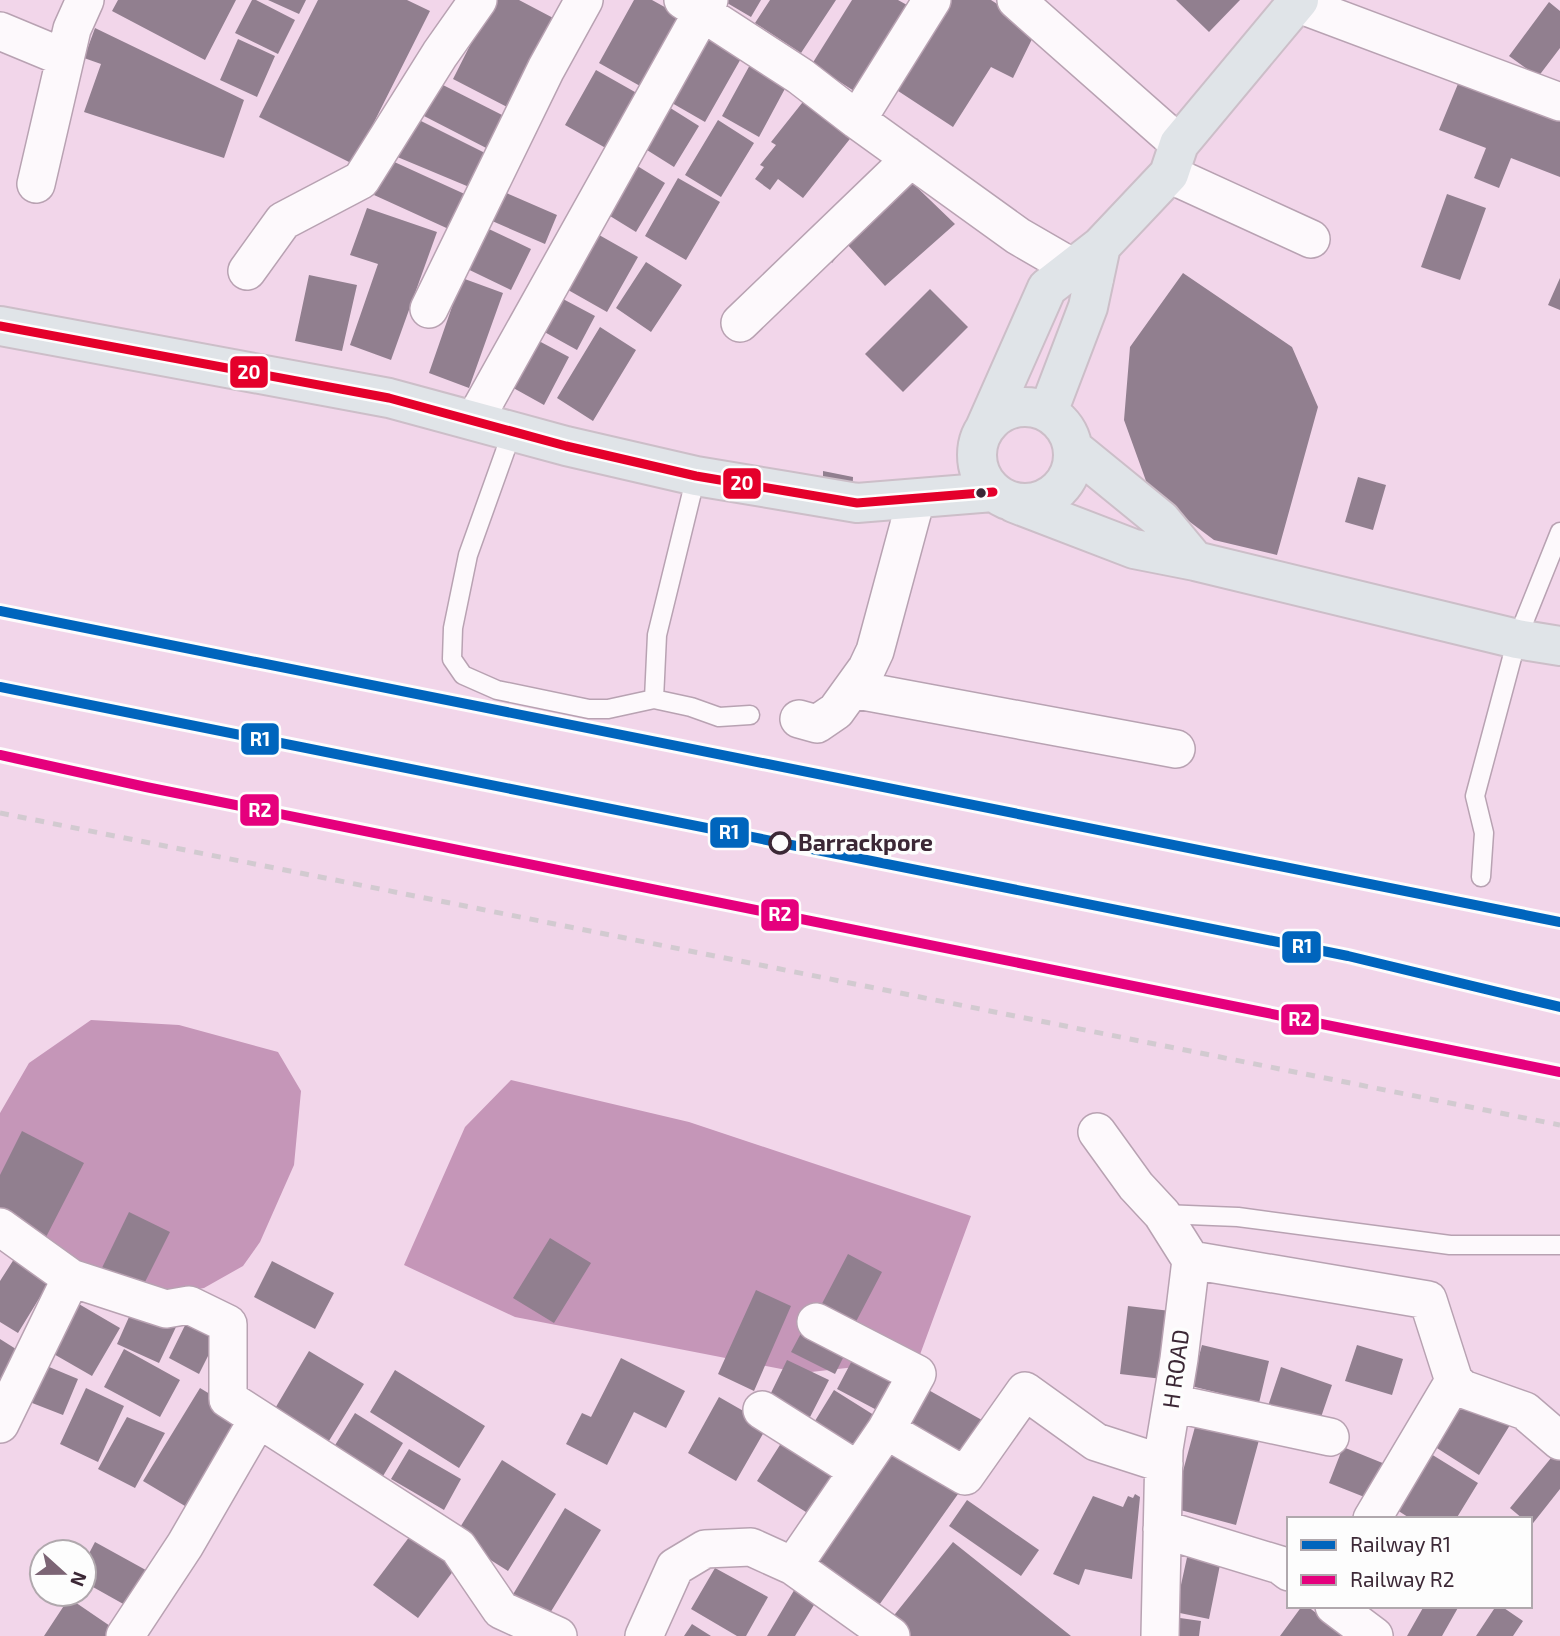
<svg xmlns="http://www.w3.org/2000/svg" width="1560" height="1636" font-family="'Exo 2',sans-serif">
<rect width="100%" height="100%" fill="#f2d6ea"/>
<path fill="#c596b8" d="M91 1020 179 1025 278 1052 301 1091 294 1165 260 1242 243 1266 204 1288 133 1301 0 1223V1113L29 1063Z
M511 1080 689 1122 971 1216 918 1360 802 1373 515 1317 404 1265 465 1127Z"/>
<path fill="#917f8f" d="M118 0H236L205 60 112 11Z
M252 0H256L295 20 278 54 235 33Z
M268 0H306L299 14Z
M318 0H407L430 11 353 164 259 117Z
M493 0H519L557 20 511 109 453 79Z
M634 0H652L688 20 649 91 599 63Z
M722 0H761L751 17Z
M770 0H836L801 53 755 23Z
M852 0H898L907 5 854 91 812 64Z
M943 0H991L1022 20 1035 33 1013 78 991 67 953 127 889 85Z
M1176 0H1240L1209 32Z
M1549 2 1560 11V48L1538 77 1509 56Z
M95 28 244 100 224 158 84 112 101 64 84 58Z
M697 28 743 55 705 122 658 95Z
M238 39 275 56 257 97 220 80Z
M751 63 788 83 759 137 722 116Z
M596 70 642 96 611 151 565 125Z
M1460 79 1560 118V177L1511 158 1499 188 1474 178 1486 148 1439 130Z
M441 84 510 119 494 152 424 116Z
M806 98 853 135 803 198 778 179 770 190 755 179 764 167 760 165 776 145 771 142Z
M664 104 699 126 674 167 639 145Z
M413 117 489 155 474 189 395 156Z
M718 120 754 143 721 197 685 175Z
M626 159 665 183 636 232 597 208Z
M390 160 469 196 453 231 374 195Z
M902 173 955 224 885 286 847 244 832 263 822 251Z
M678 178 720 202 686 260 645 236Z
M495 188 557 215 545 244 483 217Z
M1447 194 1486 208 1460 280 1421 267Z
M367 208 437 232 391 360 350 345 378 264 350 255Z
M474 222 531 249 511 290 455 263Z
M585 227 638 257 607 312 554 282Z
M646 262 682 285 651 332 616 308Z
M1183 273 1292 347 1318 407 1277 555 1214 540 1150 492 1124 420 1130 347Z
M309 275 357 285 342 351 295 341Z
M462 278 503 293 469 388 429 373Z
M1560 278V310L1548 305Z
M930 289 968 327 903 392 865 354Z
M548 291 595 316 577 350 530 324Z
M600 327 636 350 593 421 557 398Z
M522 332 569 357 544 405 497 379Z
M823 471 853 477 852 499 823 494Z
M1358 477 1386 485 1373 530 1345 522Z
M22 1131 84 1163 45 1239 0 1216V1175Z
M129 1212 170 1232 139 1294 99 1274Z
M550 1238 591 1263 554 1323 513 1298Z
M848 1254 882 1272 849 1335 815 1317Z
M16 1256 51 1279 18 1333 0 1322V1281Z
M272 1261 334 1293 315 1329 254 1297Z
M756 1290 791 1306 754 1391 718 1374Z
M72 1300 120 1328 92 1376 45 1349Z
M1128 1306 1179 1312 1171 1380 1120 1374Z
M133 1308 176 1327 159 1363 117 1344Z
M191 1313 222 1328 199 1374 169 1358Z
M807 1322 850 1344 835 1374 791 1352Z
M0 1339 27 1356 0 1394Z
M1202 1345 1269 1361 1259 1403 1191 1386Z
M1357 1345 1403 1359 1392 1395 1345 1381Z
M124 1349 180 1380 160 1417 104 1387Z
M309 1351 364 1384 324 1449 270 1417Z
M857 1351 910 1379 890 1417 837 1389Z
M621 1358 685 1391 666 1428 634 1412 607 1465 566 1444 582 1413 591 1417Z
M787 1360 829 1380 809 1419 768 1399Z
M42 1364 78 1379 63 1415 27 1401Z
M1281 1367 1332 1385 1318 1426 1267 1409Z
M395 1370 485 1426 459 1468 370 1412Z
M916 1383 989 1424 970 1458 897 1416Z
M86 1388 124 1406 98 1462 60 1444Z
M200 1388 241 1413 185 1506 143 1481Z
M834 1390 877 1417 854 1456 810 1429Z
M1460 1394 1510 1425 1479 1475 1429 1443Z
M719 1397 768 1425 736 1481 688 1453Z
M1199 1412 1262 1429 1236 1525 1173 1508Z
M355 1413 403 1443 380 1481 332 1450Z
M127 1417 165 1433 135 1488 98 1469Z
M785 1437 845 1475 817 1519 757 1481Z
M899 1441 963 1487 872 1615 807 1569Z
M1343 1447 1390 1466 1377 1502 1329 1483Z
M1560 1447V1489L1530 1527V1519H1523L1510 1508Z
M409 1449 461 1479 444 1510 391 1479Z
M1431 1454 1478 1483 1456 1519H1411L1397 1510Z
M502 1460 556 1494 508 1571 454 1537Z
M1135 1494 1140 1497 1132 1579 1085 1569 1079 1585 1053 1574 1093 1496 1123 1507 1128 1496 1133 1498Z
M967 1500 1039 1550 1021 1576 949 1526Z
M565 1508 601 1530 547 1618 512 1596Z
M416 1528 460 1562 418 1618 373 1585Z
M95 1542 153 1574 134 1610 84 1582V1563Z
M953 1542 1071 1636H902L887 1624Z
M1188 1553 1221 1560 1209 1619 1175 1612Z
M715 1568 768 1597 746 1636H737L691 1609Z
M796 1587 817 1600 795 1636H767Z
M69 1598 113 1628 107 1636H44Z
M1302 1606H1307L1346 1636H1280Z
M1424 1606H1459L1442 1636H1407Z
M1496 1606H1501L1523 1621 1513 1636H1476Z
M1180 1618 1201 1621 1199 1636H1178Z
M692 1624 711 1636H684Z"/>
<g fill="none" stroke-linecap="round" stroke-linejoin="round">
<g stroke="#b8a2b2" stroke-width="21">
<path id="service" d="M512 432 468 555 453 628 452 659 463 675 497 690 589 709H608L654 699
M696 476 657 635 654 699 691 707 719 717 750 715
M1481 877 1484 833 1475 796 1479 781 1517 639 1560 532
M1163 1214 1238 1217 1450 1245H1560"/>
</g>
<g stroke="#b8a2b2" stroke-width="40">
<path id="minor" d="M683 0 800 76 857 120 1018 236 1094 280
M1016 0 1179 144
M1296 3 1560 102
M0 31 65 58
M857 120 932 0
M1169 174 1311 239
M36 184 72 29 85 0
M247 271 283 221 361 180 440 54 478 0
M429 309 546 69 584 0
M740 323 901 168 906 161V155
M474 421 709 0
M852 689 1176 749
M799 719 817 724 836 711 867 668 875 651 916 499
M1097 1132 1136 1186 1162 1214 1191 1260 1179 1359 1164 1449 1160 1636
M0 1227 71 1278 166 1309 189 1305 228 1324V1399L458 1547 501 1610 558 1636
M1191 1260 1428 1300 1454 1381 1372 1519
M1454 1381 1463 1389 1525 1411 1560 1441
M1172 1403 1330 1437
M762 1410 857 1470
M0 1424 71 1278
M886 1430 965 1476 1025 1391 1096 1442 1164 1464
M1162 1529 1280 1565 1289 1572
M793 1566 886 1430 917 1374 816 1322
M1334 1606 1374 1636
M125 1636 185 1545 258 1419
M644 1636 675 1567 705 1549 751 1547 793 1566 891 1636"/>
</g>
<g stroke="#ccbec8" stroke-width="42">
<path id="primary" d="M0 326 389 398 566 446 696 476 786 491 857 503 993 492
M977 455a48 48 0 1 1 96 0a48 48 0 1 1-96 0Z
M1048 412 1088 307 1101 246
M985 428 1047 288 1101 246 1169 174 1179 144 1299 0
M1074 449 1161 520 1195 561
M1014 503 1134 549 1195 561 1517 639 1560 646"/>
</g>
<use href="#service" stroke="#fdf9fc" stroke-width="18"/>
<use href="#minor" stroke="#fdf9fc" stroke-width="37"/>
<use href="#primary" stroke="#e0e4e8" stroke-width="38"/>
<path stroke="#d2cad0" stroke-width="5" stroke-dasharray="9 9" stroke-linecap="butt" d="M0 611 1560 922
M0 755 146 787 1560 1072
M0 813 1560 1125"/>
<g stroke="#fdfdfd" stroke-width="14">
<path id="bus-1" d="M0 326 389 398 566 446 696 476 786 491 857 503 993 492"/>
</g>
<use href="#bus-1" stroke="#e4002b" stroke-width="9"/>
<g stroke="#fdfdfd" stroke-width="16">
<path id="rail-1" d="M0 611 1560 922
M0 687 1348 956 1560 1007"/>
</g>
<g stroke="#fdfdfd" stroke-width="16">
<path id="rail-2" d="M0 755 146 787 1560 1072"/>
</g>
<use href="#rail-1" stroke="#0065bd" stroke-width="10"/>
<use href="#rail-2" stroke="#e5007d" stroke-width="10"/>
</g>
<circle fill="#3c2836" stroke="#fdfdfd" stroke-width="2.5" cx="981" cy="493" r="6"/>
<circle fill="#fdfdfd" stroke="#3c2836" stroke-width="3.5" cx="780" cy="843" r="10"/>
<g text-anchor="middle" stroke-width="7" stroke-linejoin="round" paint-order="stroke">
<g font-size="23" font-weight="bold" fill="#3c2836" stroke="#fdfdfd" text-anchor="start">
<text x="798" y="851">Barrackpore</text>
</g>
<g font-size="23" fill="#3c2836" stroke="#fdfdfd">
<text transform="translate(1176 1369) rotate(-82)" y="8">H ROAD</text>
</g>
</g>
<g stroke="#fdfdfd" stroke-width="2.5">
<rect x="229" y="355" width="40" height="34" rx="7" fill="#e4002b"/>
<rect x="722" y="467" width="40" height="33" rx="7" fill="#e4002b"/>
<rect x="240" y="722" width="40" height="34" rx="7" fill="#0065bd"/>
<rect x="239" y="793" width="41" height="34" rx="7" fill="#e5007d"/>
<rect x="709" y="816" width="41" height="33" rx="7" fill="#0065bd"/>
<rect x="760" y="898" width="40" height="34" rx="7" fill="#e5007d"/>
<rect x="1281" y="930" width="41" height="34" rx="7" fill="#0065bd"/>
<rect x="1280" y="1003" width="40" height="33" rx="7" fill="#e5007d"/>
</g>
<g font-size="19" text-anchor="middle" font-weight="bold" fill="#fff">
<text x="249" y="379">20</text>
<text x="742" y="490">20</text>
<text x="260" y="746">R1</text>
<text x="260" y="817">R2</text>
<text x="729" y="839">R1</text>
<text x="780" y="921">R2</text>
<text x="1302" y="953">R1</text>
<text x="1300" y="1026">R2</text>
</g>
<rect x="1287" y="1517" width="245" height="91" fill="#fdfdfd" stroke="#b0a8ad" stroke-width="2"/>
<rect x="1301" y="1540" width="35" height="10" fill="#0065bd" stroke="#b0a8ad" stroke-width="2"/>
<text x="1350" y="1552" font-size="21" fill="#3c2836">Railway R1</text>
<rect x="1301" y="1575" width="35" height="10" fill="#e5007d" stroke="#b0a8ad" stroke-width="2"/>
<text x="1350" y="1587" font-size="21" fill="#3c2836">Railway R2</text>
<g transform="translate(63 1573) rotate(111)"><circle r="33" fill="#fdfdfd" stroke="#b0a8ad" stroke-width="2"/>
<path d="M0-5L12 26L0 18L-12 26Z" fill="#7c6575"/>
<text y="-10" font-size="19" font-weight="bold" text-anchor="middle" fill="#3c2836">N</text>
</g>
</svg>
